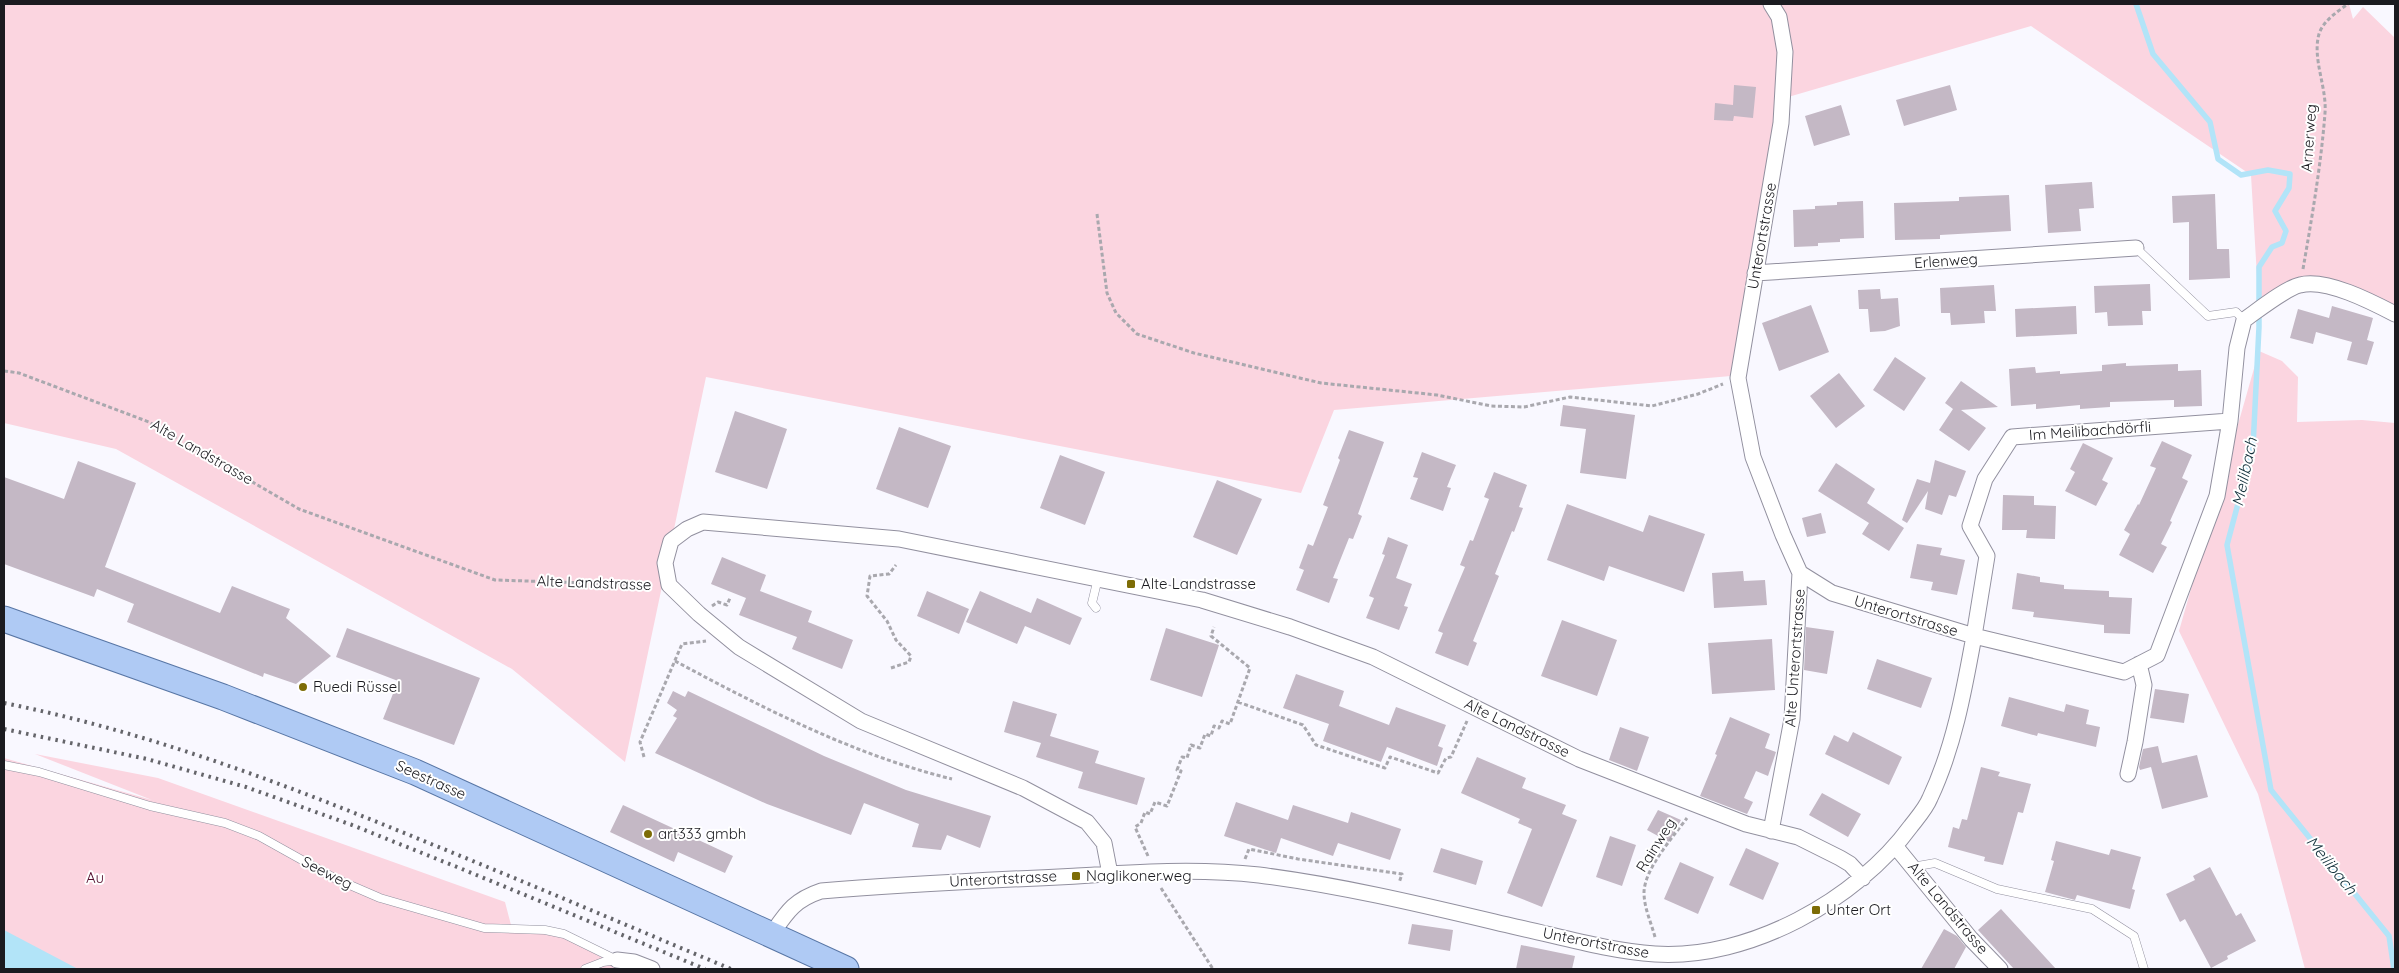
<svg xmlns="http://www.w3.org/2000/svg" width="2399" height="973" font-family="Quicksand,sans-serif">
<rect width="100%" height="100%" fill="#f9f8ff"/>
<path fill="#fbd5e0" d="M4 4H2349L2353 19 2363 7 2395 38V314L2300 284 2259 311 2251 175 2031 26 1778 100 1731 376 1334 410 1301 493 706 377 625 762 512 669 116 449 4 423Z
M2259 351 2282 361 2298 377 2297 422 2362 420 2395 423V969H2305L2258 794 2179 631Z
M35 754 158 778 505 902 511 925 545 930 652 969H4V758L152 800Z"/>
<path fill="#b2e4f8" d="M4 930 78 969H4Z"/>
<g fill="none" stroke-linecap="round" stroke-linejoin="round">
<path stroke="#b2e4f8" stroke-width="5.5" d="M2136 4 2153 54 2210 122 2218 159 2241 175 2268 170 2290 174 2289 188 2275 211 2286 231 2282 243 2272 247 2259 267V327L2253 447 2227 545 2271 790 2389 936 2394 969"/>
</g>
<path fill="#c4b8c5" d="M1734 85 1756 87 1753 118 1734 116 1733 121 1714 120 1715 103 1733 105Z
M1950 85 1957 110 1904 126 1896 100Z
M1841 105 1850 135 1814 146 1805 116Z
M2092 182 2094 208 2079 209 2081 231 2048 233 2045 185Z
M2215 194 2217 249H2229L2230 278 2189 280V222L2173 223 2172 196Z
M2009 195 2011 231 1940 235V239L1895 240 1894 203 1959 201V197Z
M1863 201 1864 238 1840 239V242L1818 243V246L1794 247 1793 210 1815 209V206L1837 205V202Z
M2150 284 2151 311H2142L2143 325 2108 326 2107 312 2095 313 2094 286Z
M1994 285 1996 311H1984L1985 323 1951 325 1950 313H1941L1940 288Z
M1880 289 1881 299 1898 298 1900 326 1885 331 1870 332 1868 309H1859L1858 290Z
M1811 305 1829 352 1779 371 1762 323Z
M2076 306 2077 334 2016 337 2015 309Z
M2332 306 2373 318 2367 340 2374 342 2367 365 2347 360 2352 342 2316 332 2313 344 2290 338 2298 309 2329 318Z
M1895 357 1926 378 1904 411 1873 390Z
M2126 363V366L2178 364V371L2201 370 2202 406 2174 407V400L2110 402V407L2080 409V405L2036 409V404L2011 406 2009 369 2035 367 2036 373 2060 371V374L2102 371V365Z
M1839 373 1865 406 1836 428 1810 396Z
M1961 381 1998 407 1961 410 1986 428 1969 451 1939 430 1953 409 1945 403Z
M1563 405 1635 415 1626 479 1580 473 1586 429 1560 426Z
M735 411 787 429 767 489 715 472Z
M899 427 951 446 928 508 876 489Z
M1349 430 1384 442 1358 514 1362 516 1353 539 1349 538 1333 578 1338 579 1329 603 1296 590 1304 570 1299 568 1308 544 1313 546 1328 507 1323 505 1340 460 1338 458Z
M2162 441 2192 455 2182 478 2188 481 2170 521 2172 522 2161 544 2167 547 2153 573 2119 555 2130 534 2124 530 2138 504 2139 505 2156 468 2150 466Z
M2083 443 2113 458 2102 480 2108 483 2096 506 2065 491 2075 472 2070 469Z
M1422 452 1456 465 1447 487 1451 488 1443 511 1410 499 1418 478 1413 477Z
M1060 455 1105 472 1085 525 1040 508Z
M1935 460 1966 471 1956 497 1949 495 1942 515 1925 509 1928 491 1907 523 1902 520 1917 479 1930 483Z
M78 461 136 483 105 567 220 613 232 586 290 609 286 618 331 656 296 684 264 673 263 677 127 622 134 604 97 589 94 597 4 564V477L64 499Z
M1836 463 1875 489 1867 503 1904 528 1889 551 1862 534 1869 523 1818 491Z
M1494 472 1527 485 1519 507 1523 508 1514 532 1512 531 1495 574 1499 576 1473 641 1477 643 1468 666 1435 653 1443 633 1438 631 1465 567 1460 565 1470 540 1473 541 1489 499 1484 497Z
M1217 480 1262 499 1237 555 1193 537Z
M2003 495 2034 496V505L2056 506 2055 539 2026 538 2027 530H2002Z
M1567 504 1643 532 1649 515 1705 534 1684 592 1609 566 1604 581 1547 560Z
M1821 513 1826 533 1807 537 1802 518Z
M1388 537 1408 545 1396 578 1412 584 1404 606 1408 607 1399 630 1366 618 1374 598 1369 596 1385 555 1382 554Z
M1917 544 1942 548 1940 555 1965 560 1957 595 1931 590 1933 582 1910 578Z
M722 557 766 575 760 591 812 611 808 622 853 640 842 669 792 649 797 637 739 615 746 598 711 584Z
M1743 571 1744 581 1765 580 1767 605 1714 608 1712 573Z
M2017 573 2040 577V582L2064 585V589L2109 591V597L2132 598 2130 634 2104 633V625L2033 617 2034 612 2012 609Z
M927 591 969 609 959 634 917 616Z
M980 591 1031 613 1037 598 1082 618 1070 645 1025 626 1017 644 966 622Z
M1562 620 1617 640 1597 696 1541 676Z
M1806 627 1834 631 1827 674 1804 670Z
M347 628 480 678 454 745 383 719 398 681 336 657Z
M1166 628 1219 645 1202 697 1150 680Z
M1772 639 1775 690 1712 694 1708 643Z
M1877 659 1932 678 1921 708 1867 689Z
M1296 674 1344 691 1339 706 1389 725 1396 707 1446 725 1438 746 1443 748 1437 766 1387 747 1381 762 1323 741 1329 724 1283 708Z
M2155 689 2189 694 2184 723 2150 718Z
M673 691 685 697 688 691 824 756 906 790 991 816 980 848 947 835 941 850 912 847 919 824 864 803 851 835 767 804 655 753 677 718 673 716 677 710 667 703Z
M2009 697 2064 712 2066 704 2089 710 2086 724 2100 727 2096 747 2038 733 2037 736 2001 726Z
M1013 701 1057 714 1050 736 1099 751 1095 763 1145 778 1137 805 1078 788 1083 772 1036 757 1041 743 1004 732Z
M1730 717 1770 734 1765 748 1776 752 1768 776 1756 771 1744 798 1753 802 1747 814 1700 796 1717 755 1715 754Z
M1620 727 1649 737 1637 771 1609 760Z
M1853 732 1902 757 1889 785 1825 754 1834 735 1848 742Z
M2158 746 2162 763 2197 755 2208 797 2162 809 2151 767 2140 770 2139 767 2143 749Z
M1477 757 1526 778 1522 788 1566 805 1562 814 1577 820 1542 907 1507 893 1532 829 1518 823 1520 819 1461 793Z
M1981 767 2000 772 1998 776 2031 784 2023 813 2018 812 2003 865 1984 861 1985 857 1948 847 1953 827 1959 829 1962 819 1967 820Z
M1822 793 1861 814 1848 837 1809 815Z
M1236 802 1288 820 1293 805 1348 823 1351 812 1401 829 1390 860 1338 843 1333 856 1281 838 1276 853 1224 836Z
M623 805 733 856 725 873 678 852 674 862 610 832Z
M1658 810 1681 820 1669 842 1647 830Z
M1610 836 1636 845 1622 886 1596 877Z
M2056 841 2109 855 2111 849 2141 857 2132 889 2135 890 2130 909 2077 895 2075 900 2045 892 2054 861 2051 860Z
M1441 848 1483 861 1476 885 1433 872Z
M1746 848 1779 863 1763 900 1729 885Z
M1680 862 1714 877 1698 914 1664 899Z
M2210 867 2236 916 2241 913 2256 941 2227 956 2228 959 2211 968 2185 919 2180 922 2166 894 2195 880 2193 876Z
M2001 909 2056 969H2014L1978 930Z
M1412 924 1453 930 1450 951 1408 944Z
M1944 929 1957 936 1966 947 1954 969H1921Z
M1521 945 1575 956 1572 969H1516Z"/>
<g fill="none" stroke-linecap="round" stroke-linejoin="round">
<g stroke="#92909f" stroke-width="9">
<path id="service" d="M2136 248 2208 316 2236 312 2244 320
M1096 608 1092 603 1098 578
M4 765 39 772 150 806 225 823 259 836 336 879 380 898 484 928 545 930 564 934 617 960
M1912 867 1935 863 1997 889 2092 909 2134 936 2144 969
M585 969 603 962 617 960"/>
</g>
<g stroke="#92909f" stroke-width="17">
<path id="minor" d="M1755 273 2136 248
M2230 421 2217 496 2157 655 2124 672 1974 636 1987 556 1970 526 1985 479 2012 437Z
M2230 421 2237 348 2244 320C2257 311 2286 288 2300 285 2326 278 2372 302 2395 314
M2128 774 2135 742 2144 685 2139 664
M1771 831 1792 719 1800 573
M1896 847 1971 939 2000 969
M1110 874 1104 843 1087 822 1023 788 861 721 739 647 699 614 669 585 665 563 671 541 687 529 703 522 899 539 1202 600 1290 627 1373 657 1579 759 1746 824 1798 837 1840 858 1850 864 1863 878
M771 935C787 912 794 900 821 891 906 884 992 880 1077 876 1137 872 1198 868 1259 875 1346 886 1431 907 1516 927 1562 937 1609 951 1655 954 1749 960 1857 900 1911 826 1918 817 1926 808 1930 798 1954 747 1964 691 1974 636L1832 593 1800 573 1783 535 1753 457 1738 378 1781 123 1785 52 1779 17 1771 4
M617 960 634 962 652 969"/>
</g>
<g stroke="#5876a5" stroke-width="27">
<path id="primary" d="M4 619 223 697 415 772 846 969"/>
</g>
<path stroke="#a9a8ae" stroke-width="3" stroke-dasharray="4 2.5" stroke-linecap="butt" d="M1097 214 1107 293 1116 313 1137 334 1194 353 1321 383 1437 395 1491 406 1524 407 1570 397 1652 406 1698 394 1723 384
M2303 269C2312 217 2321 165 2325 113 2327 87 2312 59 2319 34 2323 21 2338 11 2348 4
M4 371 19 373 149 422 299 509 495 580 653 585
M712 606 718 602 727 605 730 598
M675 661C763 708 854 755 952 779
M891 668 909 662 911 656 896 640 887 621 867 596 870 576 889 574 896 565
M1238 702 1303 725 1316 745 1385 768 1390 757 1438 773 1446 758 1451 757 1467 721
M644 757 640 742 682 644 706 641
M1148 856 1135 827 1141 823 1145 812 1150 814 1155 802 1167 806 1181 771 1177 770 1182 757 1187 758 1191 745 1200 748 1205 734 1211 736 1214 726 1219 728 1222 721 1230 724 1250 668 1211 636 1214 627
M1245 859 1249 849 1298 859 1402 874 1399 883
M1161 888 1213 969
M1655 937C1651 922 1644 908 1644 892 1645 868 1673 837 1687 818"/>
<use href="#service" stroke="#fff" stroke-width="8"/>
<use href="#minor" stroke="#fff" stroke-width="15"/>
<use href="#primary" stroke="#afcaf4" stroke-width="25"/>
<path stroke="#65656a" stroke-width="4" stroke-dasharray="2.5 5" stroke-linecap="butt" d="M4 703C154 733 295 788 436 846 535 886 633 928 731 969
M4 729 147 759 246 787 352 825 457 867 705 969"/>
</g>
<g fill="#7d6c06" stroke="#fff" stroke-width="2">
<rect x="1126" y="579" width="10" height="10" rx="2.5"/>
<circle cx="303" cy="687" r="5"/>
<circle cx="648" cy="834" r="5"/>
<rect x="1071" y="871" width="10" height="10" rx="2.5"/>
<rect x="1811" y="905" width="10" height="10" rx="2.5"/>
</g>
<g text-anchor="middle" stroke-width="4" stroke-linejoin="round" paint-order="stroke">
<g font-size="15" fill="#1b1b20" stroke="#fff">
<text transform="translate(2309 138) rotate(-86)" y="5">Arnerweg</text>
<text transform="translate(1762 236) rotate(-80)" y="5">Unterortstrasse</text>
<text transform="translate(1946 261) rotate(-4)" y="5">Erlenweg</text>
<text transform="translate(2090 431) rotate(-4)" y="5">Im Meilibachdörfli</text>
<text transform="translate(202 452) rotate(30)" y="5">Alte Landstrasse</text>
<text transform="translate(594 583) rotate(2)" y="5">Alte Landstrasse</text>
<text transform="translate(1906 616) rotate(17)" y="5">Unterortstrasse</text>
<text transform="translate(1795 658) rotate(-86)" y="5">Alte Unterortstrasse</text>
<text transform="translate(1517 728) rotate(26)" y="5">Alte Landstrasse</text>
<text transform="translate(431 780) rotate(24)" y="5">Seestrasse</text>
<text transform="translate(1656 845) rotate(-58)" y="5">Rainweg</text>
<text transform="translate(327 873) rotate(27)" y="5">Seeweg</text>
<text transform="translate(1003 879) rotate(-3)" y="5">Unterortstrasse</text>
<text transform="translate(1948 908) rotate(50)" y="5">Alte Landstrasse</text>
<text transform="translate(1596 943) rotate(11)" y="5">Unterortstrasse</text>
</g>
<g font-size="15" fill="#1b1b20" stroke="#fff" text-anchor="start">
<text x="1141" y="589">Alte Landstrasse</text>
<text x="313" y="692">Ruedi Rüssel</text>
<text x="658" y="839">art333 gmbh</text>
<text x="1086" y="881">Naglikonerweg</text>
<text x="1826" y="915">Unter Ort</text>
</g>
<g font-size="15" fill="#520d2c" stroke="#fff">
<text x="95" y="883">Au</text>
</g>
<g font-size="16" font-style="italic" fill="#112f3a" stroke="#fff">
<text transform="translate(2244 472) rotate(-78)" y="6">Meilibach</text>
<text transform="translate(2332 865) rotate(51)" y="6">Meilibach</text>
</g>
</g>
<rect width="2399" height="973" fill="none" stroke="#1b1b20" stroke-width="10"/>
</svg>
